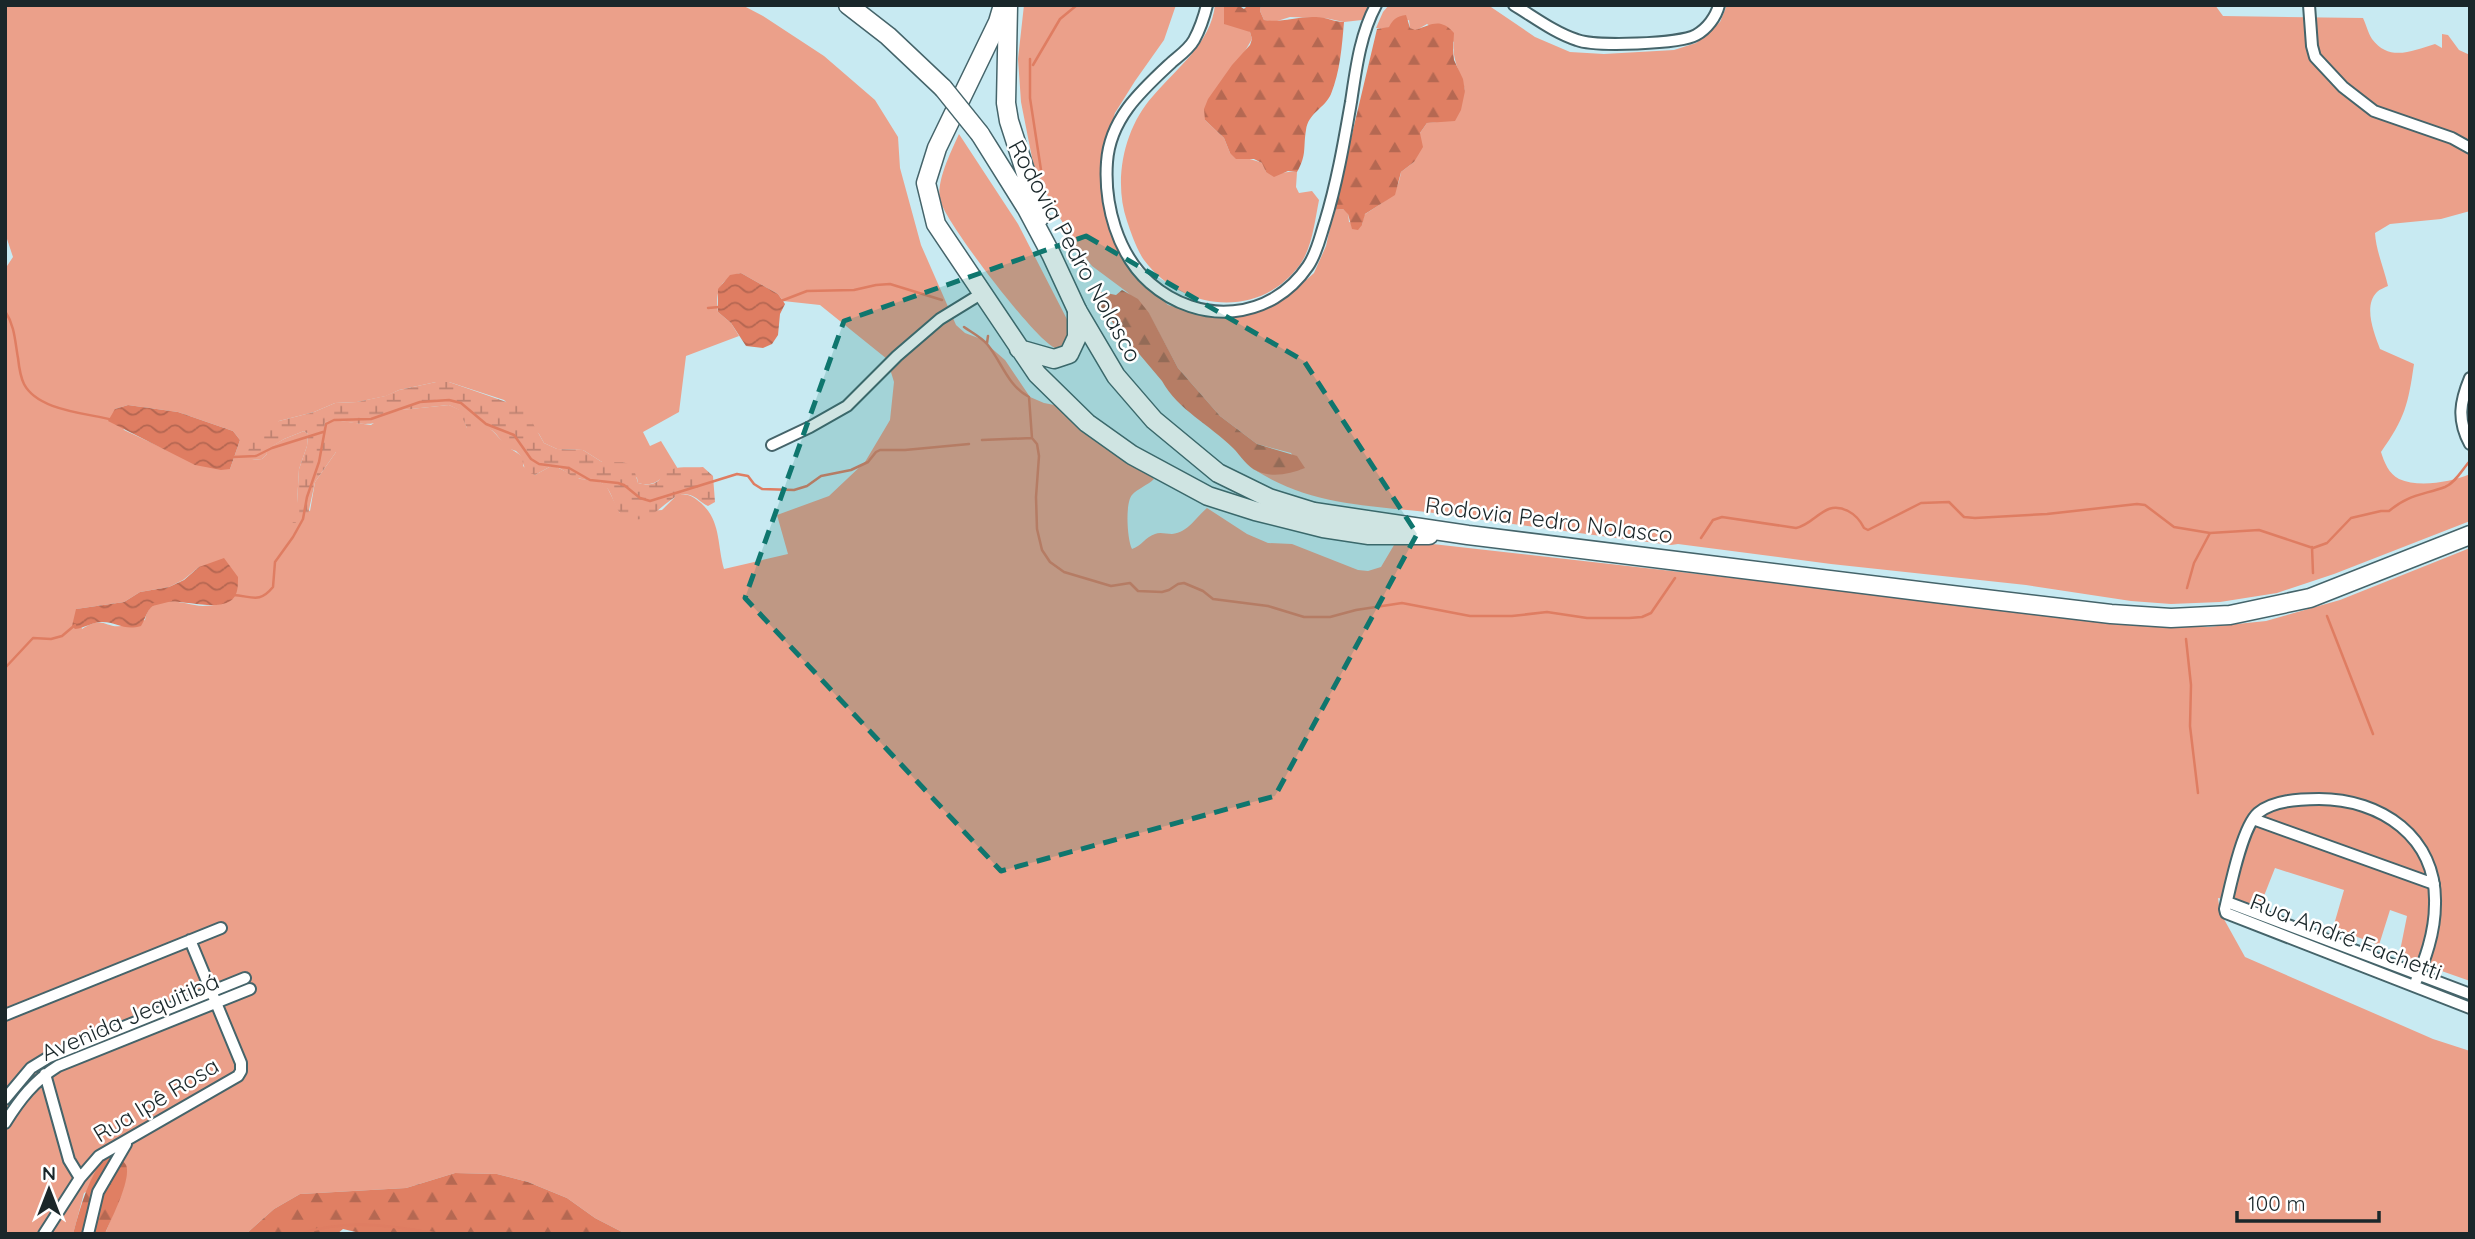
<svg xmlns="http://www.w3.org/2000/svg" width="2475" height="1239" font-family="Quicksand,sans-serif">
<defs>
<pattern id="forest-firs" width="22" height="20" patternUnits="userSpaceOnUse" patternTransform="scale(1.75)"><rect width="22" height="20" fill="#e07f63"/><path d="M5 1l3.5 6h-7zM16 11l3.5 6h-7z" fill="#b56852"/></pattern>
<pattern id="wetland-marsh" width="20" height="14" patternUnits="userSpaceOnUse" patternTransform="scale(1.75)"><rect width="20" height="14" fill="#eba08a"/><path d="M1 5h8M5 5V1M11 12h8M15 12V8" fill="none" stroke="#be8271"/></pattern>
<pattern id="water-waves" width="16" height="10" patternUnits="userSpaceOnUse" patternTransform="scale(1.75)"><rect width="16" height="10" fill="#df7d62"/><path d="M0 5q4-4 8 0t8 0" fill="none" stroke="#b46651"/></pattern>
</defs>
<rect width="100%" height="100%" fill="#c8eaf2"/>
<path fill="#eba08a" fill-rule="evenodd" d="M5 5H742L763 16 824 56 875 100 898 137 900 168 921 245 956 325 965 333 981 339 1005 360 1030 397 1044 403 1070 408 1154 479C1148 485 1137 489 1132 495 1125 503 1127 539 1132 549 1142 546 1145 537 1155 534 1160 532 1166 534 1172 534 1189 532 1195 518 1207 508L1247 534 1268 543 1292 544 1358 570 1368 571 1381 567 1397 540 2133 623 2208 627 2266 621 2340 600 2470 548V981L2399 956 2407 916 2390 910 2379 945 2333 928 2344 890 2275 868 2260 906 2218 898 2220 912 2245 957 2433 1039 2470 1051V1234H626L595 1218 567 1198 528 1182 497 1174 455 1173 406 1188 300 1194 274 1209 246 1234H105L123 1189 127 1170 84 1193 73 1234H5V269L13 257 5 233ZM741 273 778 294 783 301 820 305 887 359 894 382 890 420 865 462 829 496 777 515 788 554 724 569C717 544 721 521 701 503 693 496 688 493 677 495L662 510 620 513 606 485 595 480 580 479 553 465 535 475 523 466V457C517 452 508 448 503 442 486 424 492 428 467 428L460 410 449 405 391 411 371 425 333 420 325 422 324 434 336 452 315 482 310 511 297 503 299 469 307 446 308 434 304 431 284 439 265 450 267 454 262 459 252 460 279 421 314 412 335 403 357 402 386 396 399 390 436 382H449L504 400 539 434 544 443 557 449 583 450 602 462H623L637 478 638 483C658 489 662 473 678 469L661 441 650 446 643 432 679 412 686 356 739 336 731 323 718 312C715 292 720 278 741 273ZM128 405 178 412 233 431 240 440 230 469 171 452 124 430 115 409ZM199 567 231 600C222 603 213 606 203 606 183 605 151 589 145 620 138 622 129 625 121 626 105 628 103 615 82 629L76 609 124 602 140 592 169 587 183 580Z
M1024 5H1176L1164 40 1135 81 1115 113 1112 123 1105 190 1140 278 1168 305 1206 316 1247 315 1285 299 1314 273 1326 246 1334 210 1343 209 1348 213 1349 222 1362 225 1364 215C1384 201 1397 198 1401 172L1414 162 1420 133 1427 123 1437 122 1465 91C1462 74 1451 60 1454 42L1427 24 1415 31 1410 28 1409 20 1384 29 1376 28 1383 12 1389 5H1488L1535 37 1570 52 1604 54 1674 50 1696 43 1720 22 1727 5H2215L2223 16 2363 18C2366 24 2368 33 2372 39 2389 62 2412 51 2435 44L2442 48V34L2448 35 2459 50 2470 55V211L2441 219 2390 224 2375 233C2376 251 2384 268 2388 286 2384 288 2380 289 2377 292 2363 306 2374 333 2380 349L2414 364C2408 405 2405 418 2381 452 2384 462 2389 474 2399 479 2419 488 2451 482 2470 474V521L2334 574 2277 593 2220 602 2171 604 2131 601 2026 585 1831 564 1678 544 1671 545C1592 535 1513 524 1434 513 1369 505 1312 506 1255 470 1271 476 1284 474 1301 469L1291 453 1257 444 1220 416 1178 368 1149 314 1127 292 1092 266 1074 243 1035 173 1021 102 1018 59Z
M1215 5H1226L1224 7 1250 32 1252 39 1205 120 1224 138 1230 153 1263 163 1266 172C1281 175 1284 171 1297 172L1296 187 1299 193 1312 191 1319 200C1315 220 1312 249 1299 266 1259 319 1183 312 1144 260 1137 250 1131 233 1127 221 1113 180 1124 128 1153 96 1176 69 1211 43 1215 5Z
M1261 5H1371L1362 20 1344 22 1325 18 1290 17 1274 22 1264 20 1260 11Z
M959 134 1018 224 1073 331 1065 348C1064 348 1055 348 1055 348 1035 340 945 222 940 200 936 181 951 152 959 134Z"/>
<path fill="url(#forest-firs)" d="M1226 5H1238L1244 9 1248 5H1261L1260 11 1264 20C1280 23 1298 16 1316 17 1326 17 1334 22 1344 22 1342 46 1340 72 1331 94 1325 108 1308 113 1306 130 1303 148 1307 155 1297 172L1288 171 1274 177 1266 172 1262 163 1254 159H1236L1230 153 1224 138 1205 120 1204 109 1208 99 1232 65 1250 45 1252 39 1250 32 1224 24V7Z
M1406 15 1410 28 1415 30C1431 25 1440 17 1454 33L1453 50 1454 60 1463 79 1465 91 1461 110 1455 121 1427 123 1420 133 1423 147 1414 162 1401 172 1395 195 1365 214 1362 225 1358 230 1352 229 1348 214 1343 209 1334 210 1377 29 1389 27C1393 19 1397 16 1406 15Z
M1122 290 1138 299 1149 313 1178 368 1220 416 1257 444 1297 456 1305 468C1290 474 1272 478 1257 471 1247 467 1241 456 1233 448 1210 425 1178 410 1162 381L1097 304 1096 291 1116 295Z
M108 1152C114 1156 123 1159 126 1165 132 1179 111 1219 105 1234H73C81 1204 89 1176 108 1152Z
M455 1173 497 1174 528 1182 567 1198 595 1218 626 1234H364L343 1229 337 1234H246L274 1209 300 1194 406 1188Z"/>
<path fill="url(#wetland-marsh)" d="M436 382H449L524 408 544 443 557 449 583 450 602 462H623L633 466 638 483C660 489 659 475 673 469 681 466 694 468 703 467L713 476 715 502 708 506C701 503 697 497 690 495 669 488 655 528 627 518 613 513 614 491 603 484 595 478 586 481 577 478 568 475 562 468 553 465L535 475C525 471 523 467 522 457L516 451 507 448C490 427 496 428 467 428L459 410 449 405 392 411 388 418C364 431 349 418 325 422L324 434 336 445V452L315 482 307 519 299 523H293L290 518 297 503 299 469 307 446 308 434 304 431 284 439 266 450 267 454 262 459 252 460 248 452 251 441 264 429 279 421 314 412 335 403 357 402 385 396 399 390Z"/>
<path fill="url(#water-waves)" d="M741 273 778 294 785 304 780 314 778 335 772 344 763 348 746 346 731 323 718 312V289L730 275Z
M128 405 178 412 233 431 240 440 230 469 221 470 195 465 108 421 115 409Z
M224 558 238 577C238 582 238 590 236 594 226 618 175 594 156 604 147 608 146 618 141 626 124 631 117 622 102 622 92 622 85 628 75 629L72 626 76 609 124 602 140 592 169 587 184 580 199 567Z"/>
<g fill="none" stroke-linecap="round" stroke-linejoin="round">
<path stroke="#df7d62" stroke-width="2.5" d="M1030 59V98L1041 170
M1033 65 1060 19 1077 5
M781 301 807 291 854 290 876 285 890 284 942 300
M708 308 719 307
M5 311C15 326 15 342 18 358 19 367 20 376 24 384 38 411 87 413 113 420
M964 327C971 332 981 337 987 344 1002 362 1007 385 1029 397L1032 438 1037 444 1039 456 1036 497 1037 529 1042 550 1050 562 1064 572 1111 586 1130 583 1138 591 1162 592 1169 590 1178 584 1184 583 1203 591 1213 599 1268 606 1304 617H1330L1356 610 1402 603 1470 616H1512L1547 612 1587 618H1629L1642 617 1651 613 1675 578
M987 343 988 336
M982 440 1032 438
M233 457 256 456 272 448 323 432
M1701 538 1713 520 1722 517 1796 528C1816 524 1824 499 1848 511 1856 515 1860 520 1864 528L1868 530 1921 503 1949 502 1964 517 1975 518 2047 514 2137 504 2145 505 2174 527 2210 533 2259 530 2313 548 2327 543 2351 518 2381 511H2389C2409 494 2423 495 2445 487 2455 483 2462 470 2469 462
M2312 547 2313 573
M2187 588 2194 563 2210 533
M233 595C252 596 259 604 273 587L275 562 293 537 303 519 307 497 319 462 326 424 334 420 371 419 420 402 449 400 461 403 486 424 514 435 531 459 539 464 569 468 590 480 618 483 624 485 640 498 650 501 737 474 748 476 754 484 762 489 794 490 807 486 821 476 851 470 868 462 876 452 880 450H905L969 444
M151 605 171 600
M2327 616 2373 734
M2186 639 2191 685 2190 726 2198 793
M5 668 33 638 51 639 62 636 75 625
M300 1234C346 1219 392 1225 438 1234"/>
<g stroke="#45646a" stroke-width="14">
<path id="minor" d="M1207 5C1204 17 1200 29 1194 40 1189 49 1179 56 1172 62 1142 90 1110 118 1107 162 1104 204 1117 254 1150 283 1199 326 1271 321 1308 266 1317 253 1320 237 1325 222 1337 183 1344 142 1351 102 1356 69 1360 35 1376 5
M1514 5C1534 17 1555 33 1577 40 1595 47 1680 44 1696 35 1707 29 1716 17 1719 5
M2309 5 2312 46 2315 57 2343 87 2374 111 2452 138 2470 148
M2470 378C2460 402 2457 420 2470 444
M772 445 810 427 847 406 897 356 940 319 984 292
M2253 819 2434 884
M2227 902 2470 994
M2414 986C2425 960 2435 933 2435 904 2437 837 2381 799 2319 799 2300 799 2273 800 2258 813 2242 827 2230 888 2225 909L2226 913 2470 1008
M5 1015 221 928
M45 1074 69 1160 80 1178
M5 1099 31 1068 49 1057 245 978
M5 1123C20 1099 34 1081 58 1066L250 989
M44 1234 80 1178 99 1156 238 1076 241 1071V1063L190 940
M88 1234 98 1192 126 1144"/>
</g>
<g stroke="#45646a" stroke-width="21">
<path id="primary" d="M1003 5 998 22 937 148 926 183 936 224 1037 374 1087 423 1132 455 1208 496 1255 511 1323 528 1369 535H1429
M1019 349 1054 359 1069 354 1077 337V310"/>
</g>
<g stroke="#45646a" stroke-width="21">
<path id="trunk" d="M848 5 888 36 943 88
M1008 5 1006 103 1009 121 1040 217
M980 134 1027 209 1051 254 1077 310 1116 376 1154 420 1218 473 1269 498 1314 512 1468 535 1935 593 2111 614 2171 618 2230 615 2310 598 2470 535"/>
</g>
<use href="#minor" stroke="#fff" stroke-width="10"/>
<use href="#primary" stroke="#fff" stroke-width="18"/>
<use href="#trunk" stroke="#fff" stroke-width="18"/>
<g stroke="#45646a" stroke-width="21" stroke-linecap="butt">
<path id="trunk-bridge" d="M943 88 980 134"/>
</g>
<use href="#trunk-bridge" stroke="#fff" stroke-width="18"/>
</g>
<path fill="#0f766e" fill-opacity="0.2" stroke="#0f766e" stroke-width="5" stroke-dasharray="14 9" stroke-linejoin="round" d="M1086 236 1304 361 1417 534 1275 796 1001 871 745 598 844 321Z"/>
<g text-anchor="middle" stroke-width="5" stroke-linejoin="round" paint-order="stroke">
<g font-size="23" fill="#1a272a" stroke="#fff">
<text transform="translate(1075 251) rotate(61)" y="8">Rodovia Pedro Nolasco</text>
<text transform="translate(1549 520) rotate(7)" y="8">Rodovia Pedro Nolasco</text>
<text transform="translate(2346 937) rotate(21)" y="8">Rua André Fachetti</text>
<text transform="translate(130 1017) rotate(-23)" y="8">Avenida Jequitibá</text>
<text transform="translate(156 1100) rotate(-31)" y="8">Rua Ipê Rosa</text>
</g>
</g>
<rect width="2475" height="1239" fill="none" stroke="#1a272a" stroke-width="14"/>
<g transform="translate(49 1190)" stroke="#ffffff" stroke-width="5" paint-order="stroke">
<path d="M0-5L12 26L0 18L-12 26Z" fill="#1a272a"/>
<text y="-10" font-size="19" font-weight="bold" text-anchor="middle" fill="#1a272a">N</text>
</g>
<path d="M2237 1211v10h142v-10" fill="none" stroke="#1a272a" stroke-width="3.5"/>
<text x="2248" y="1211" font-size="21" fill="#1a272a" stroke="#ffffff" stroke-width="5" paint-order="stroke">100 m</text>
</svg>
